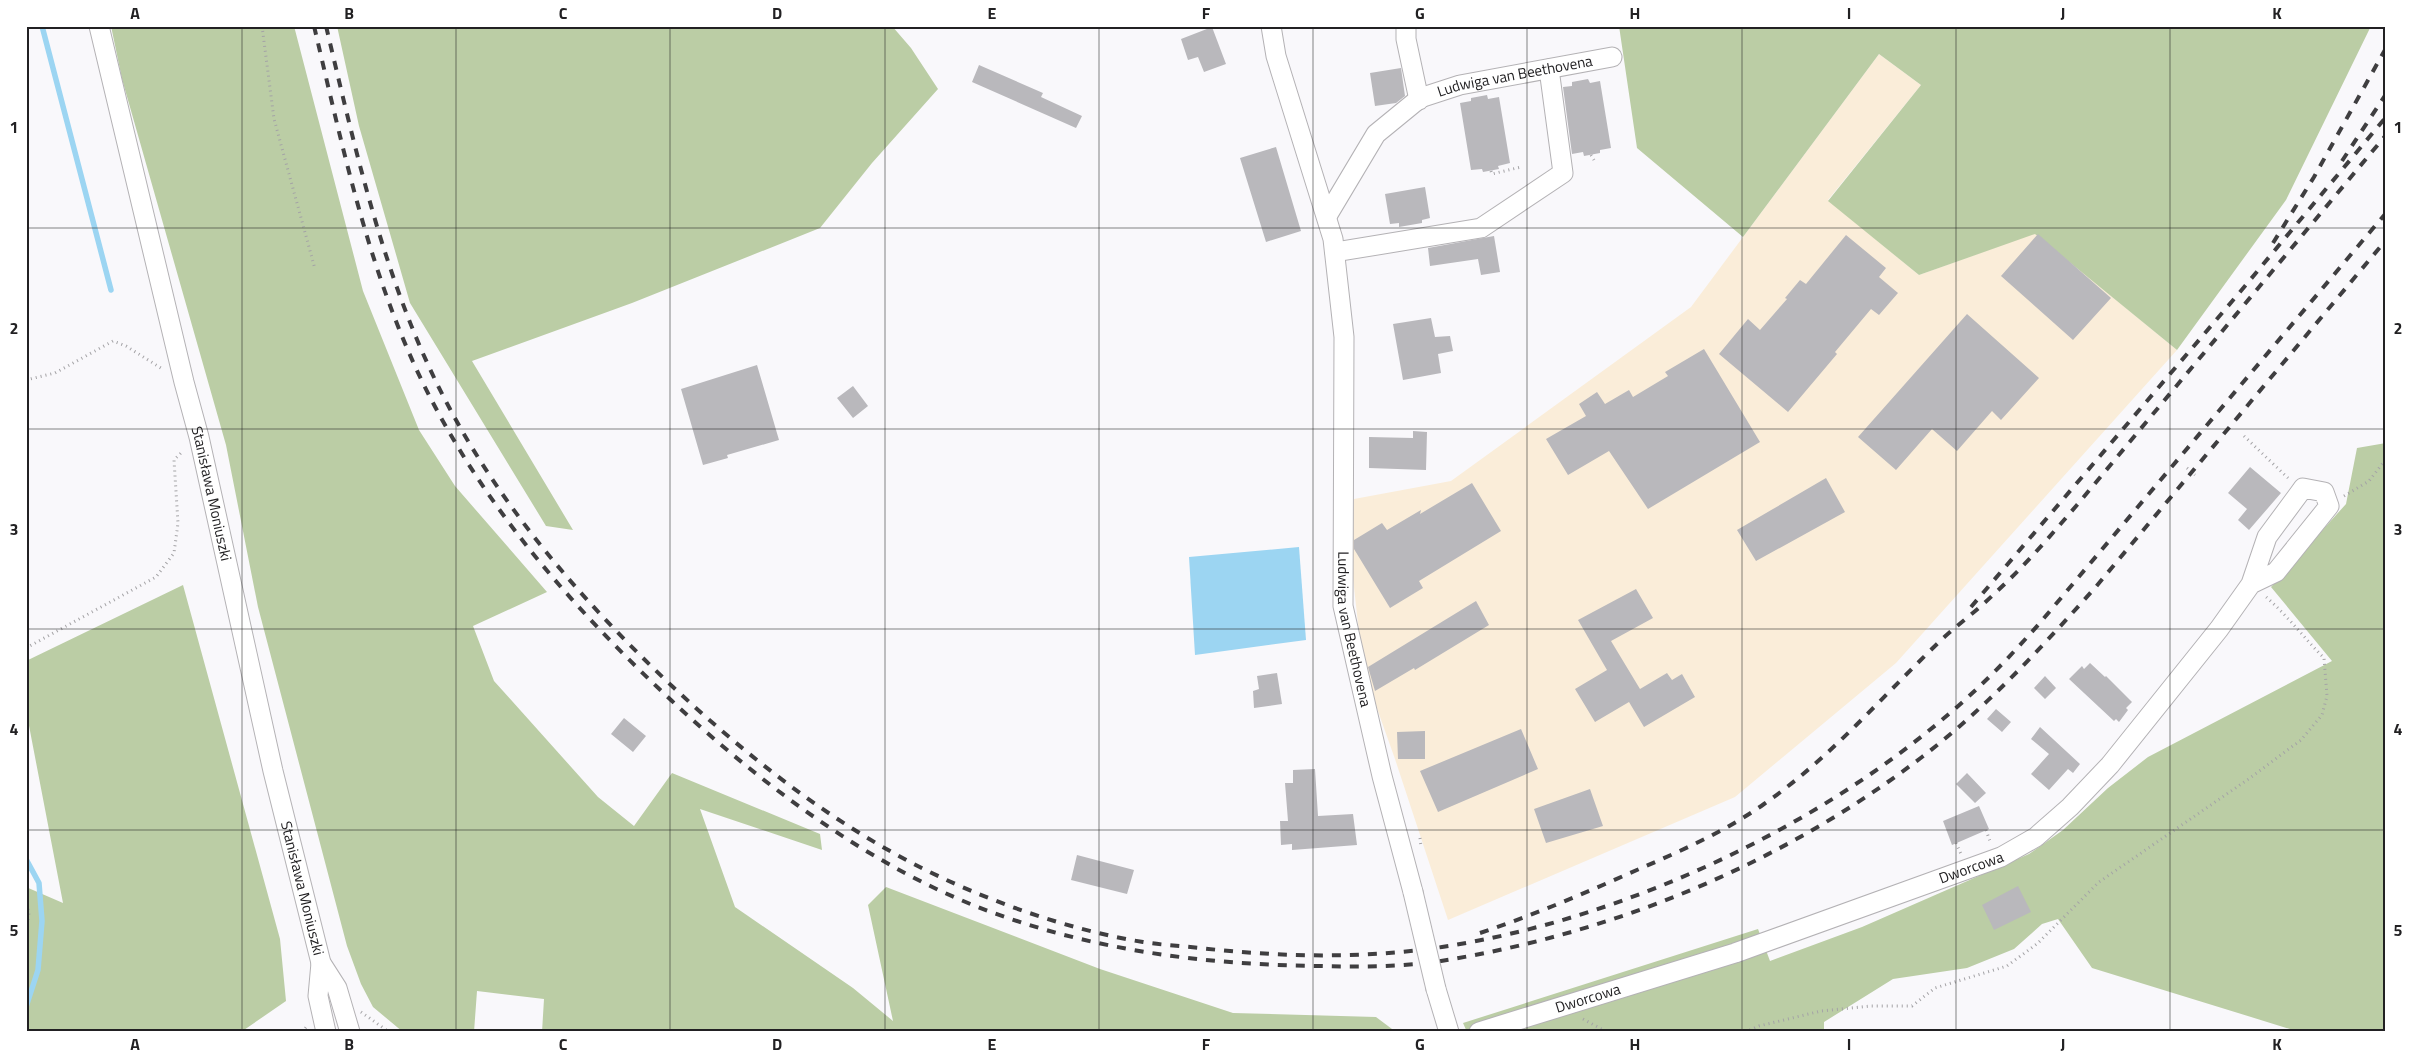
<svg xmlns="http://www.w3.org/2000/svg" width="2412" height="1058" font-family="'Titillium Web',sans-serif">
<rect width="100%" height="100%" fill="#f9f8fb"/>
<path fill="#faedd9" d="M1879 54 1921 85 1828 200 1919 275 2035 233 2177 350 1896 663 1735 797 1448 920 1395 759 1363 669 1349 542 1354 499 1451 481 1691 307Z"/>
<path fill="#bbcda5" d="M111 26H294L363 291 419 430 455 486 547 592 473 626 494 681 598 797 634 826 672 773 820 834 822 850 700 809 735 907 853 988 893 1021 868 905 886 887 1100 969 1233 1013 1376 1017 1396 1032H542L544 999 477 991 474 1032H403L373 1007 361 984 347 946 258 607 226 445 122 79Z
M337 26H892L911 48 938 89 872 163 820 228 632 303 472 361 573 530 546 526 410 303 359 126Z
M1619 26H2371L2286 200 2177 350 2035 234 1919 275 1828 201 1921 85 1879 54 1743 237 1637 148Z
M2386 443V1032H2291L2290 1029 2092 968 2058 919 2042 924 2014 949 1967 968 1893 979 1824 1022V1032H1467L1463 1023 1758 929 1770 961 1862 927 2029 854 2063 830 2108 788 2148 757 2332 661 2271 587 2346 504 2357 448Z
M183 585 280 939 286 1001 241 1032H26V887L63 903 26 710V661Z"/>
<path fill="#9cd5f2" d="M1299 547 1306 640 1195 655 1189 557Z"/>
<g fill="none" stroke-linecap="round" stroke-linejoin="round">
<path stroke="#9cd5f2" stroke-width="5.5" d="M42 26 111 290
M26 859 39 883 42 921 38 970 26 1007"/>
</g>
<path fill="#b9b8bc" d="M1212 27 1226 64 1204 72 1198 57 1188 60 1181 39Z
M979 65 1043 93 1041 97 1082 116 1076 128 972 82Z
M1401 68 1405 96 1396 103 1375 106 1370 73Z
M1588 79 1590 83 1600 81 1611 148 1600 150V153L1584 156 1583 152 1572 154 1563 87 1572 86V82Z
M1487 95 1488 99 1499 97 1510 163 1498 166 1499 169 1483 172 1482 169 1471 170 1460 103 1471 101V98Z
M1276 147 1301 231 1266 242 1240 158Z
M1425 187 1430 218 1422 220V223L1399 227V223L1390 224 1385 194Z
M2038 234 2111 298 2073 340 2001 276Z
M1846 235 1886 268 1879 277 1898 293 1879 315 1871 309 1835 352 1837 354 1788 412 1719 354 1748 319 1760 330 1787 299 1785 298 1800 280 1806 284Z
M1494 236 1500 272 1481 275 1478 259 1430 266 1428 248Z
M1967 314 2039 378 2001 420 1992 411 1957 451 1932 429 1896 470 1858 437Z
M1431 318 1435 337 1450 336 1453 351 1438 354 1441 373 1403 380 1393 324Z
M1704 349 1760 442 1648 509 1609 451 1568 475 1546 439 1586 416 1579 404 1597 392 1605 404 1629 390 1633 397 1668 376 1665 372Z
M757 365 779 440 727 455 728 458 703 465 681 389Z
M853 386 868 406 853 418 837 398Z
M1413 431 1427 432 1426 470 1369 468V437L1413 438Z
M2250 467 2281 493 2249 530 2238 520 2247 509 2228 493Z
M1826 478 1845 512 1756 561 1737 530Z
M1472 483 1501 531 1419 581 1423 588 1390 608 1354 549V540L1382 523 1387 530 1421 510 1420 514Z
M1636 589 1653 618 1611 641 1640 689 1667 673 1672 680 1682 674 1695 697 1644 727 1629 702 1595 722 1575 689 1607 670 1578 620Z
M1476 601 1489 625 1415 670 1414 668 1375 691 1368 667Z
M2090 663 2105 677 2106 676 2132 702 2126 708 2128 710 2119 722 2116 719 2114 721 2069 679 2082 666 2084 669Z
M1277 673 1282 704 1254 708 1253 691 1259 689 1257 676Z
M2045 676 2056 688 2045 699 2034 688Z
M1996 709 2011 722 2002 732 1987 719Z
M624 718 646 736 633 752 611 734Z
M2040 727 2080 764 2073 773 2068 769 2049 790 2031 774 2049 754 2031 739Z
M1521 729 1538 769 1438 812 1420 771Z
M1425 731V759H1398L1397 732Z
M1315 769 1318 816 1353 814 1357 845 1292 850V844L1281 845 1280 821H1288L1285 783H1293V770Z
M1967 773 1986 793 1975 803 1956 784Z
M1590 789 1603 826 1546 843 1534 809Z
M1979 806 1989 829 1952 845 1943 821Z
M1077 855 1134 870 1127 894 1071 880Z
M2018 886 2031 912 1994 930 1982 905Z"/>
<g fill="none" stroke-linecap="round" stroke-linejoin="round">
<g stroke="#b4b2b5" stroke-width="21">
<g id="minor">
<path id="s1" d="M99 26 184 382 199 437 273 771 321 963 337 988 350 1032"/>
<path id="s2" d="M1271 26 1276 56 1333 239 1344 337 1343 606 1382 776 1413 892"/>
<path d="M1406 26V39L1419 100"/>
<path id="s3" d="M1327 216 1376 134 1420 98 1460 85 1612 57"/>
<path d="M1335 252 1481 228 1563 173 1549 69"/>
<path d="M321 963 318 996 326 1032"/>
<path d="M1436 989 1449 1032"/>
<path id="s4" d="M1479 1032 1735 953 2001 857 2036 837 2070 807 2110 765 2219 629 2251 584 2276 572 2329 506 2324 492 2303 488 2301 491 2267 537 2251 584"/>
</g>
</g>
<path stroke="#a4a3a6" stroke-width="3" stroke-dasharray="1 4" stroke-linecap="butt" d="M262 26 274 119 315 269
M1591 155 1594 160
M1491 171 1492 174 1521 167
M26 380 55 373 113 341 126 346 164 370
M2244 436 2288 478
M2187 468 2195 475
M2344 496 2369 481 2386 459
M26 648 156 577 174 553 178 523 174 460 183 451
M1986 830 1991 844
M1420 838 1421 847
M1956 843 1961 854
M26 894 29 915 26 929
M361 1012 389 1032
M1583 1019 1607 1032
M302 1032 307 1026
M1745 1032 1759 1026 1821 1011 1871 1006H1912L1935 988 2007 966 2038 943 2099 882 2250 778 2301 740 2322 715 2327 696 2324 658C2304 638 2287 615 2265 596"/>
<use href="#minor" stroke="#fff" stroke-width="19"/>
<path stroke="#3f3e40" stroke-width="4" stroke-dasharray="9 9" stroke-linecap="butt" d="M314 26C345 157 373 294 439 414 498 523 582 617 672 701 763 786 874 869 991 912 1097 951 1208 965 1321 966 1361 967 1401 967 1441 961 1615 933 1782 864 1922 757 1986 708 2040 649 2094 589L2386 240
M326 26C357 156 386 290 450 409 506 514 587 606 673 687 746 755 825 818 914 864 981 899 1068 930 1143 942 1162 945 1181 946 1200 948 1279 957 1362 959 1442 947 1633 918 1844 817 1983 683 2003 664 2021 644 2039 624L2386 213
M2342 161 2386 94
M2273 243 2314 177 2386 48
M1971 607 2240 292 2386 117
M1480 933C1531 916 1581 895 1630 873 1676 853 1723 833 1764 804 1830 758 1879 700 1936 645 1954 627 1976 612 1995 593 2025 566 2051 535 2077 505L2386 135"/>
<g stroke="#b4b2b5" stroke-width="21" stroke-linecap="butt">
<path id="minor-bridge" d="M1413 892 1436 989"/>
</g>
<use href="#minor-bridge" stroke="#fff" stroke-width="19"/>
</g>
<path fill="none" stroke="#222123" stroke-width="1" stroke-opacity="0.55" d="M242 26V1032M456 26V1032M670 26V1032M885 26V1032M1099 26V1032M1313 26V1032M1527 26V1032M1742 26V1032M1956 26V1032M2170 26V1032M26 228H2386M26 429H2386M26 629H2386M26 830H2386"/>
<g text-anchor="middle" stroke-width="4" stroke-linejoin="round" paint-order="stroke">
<g font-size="15" fill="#222123" stroke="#fff">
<text dy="5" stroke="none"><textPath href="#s3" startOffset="250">Ludwiga van Beethovena</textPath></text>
<text dy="5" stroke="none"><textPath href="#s1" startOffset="481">Stanisława Moniuszki</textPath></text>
<text dy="5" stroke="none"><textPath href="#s2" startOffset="614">Ludwiga van Beethovena</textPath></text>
<text dy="5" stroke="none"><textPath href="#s4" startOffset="519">Dworcowa</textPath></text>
<text dy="5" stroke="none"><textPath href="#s1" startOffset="886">Stanisława Moniuszki</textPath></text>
<text dy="5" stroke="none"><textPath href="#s4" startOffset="114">Dworcowa</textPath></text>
</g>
</g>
<rect width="2412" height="1058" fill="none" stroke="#ffffff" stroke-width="55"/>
<rect x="28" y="28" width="2356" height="1002" fill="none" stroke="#222123" stroke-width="2"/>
<g font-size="16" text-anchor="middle" font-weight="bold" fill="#222123">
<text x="135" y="19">A</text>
<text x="349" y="19">B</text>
<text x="563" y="19">C</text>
<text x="777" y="19">D</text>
<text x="992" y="19">E</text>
<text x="1206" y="19">F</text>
<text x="1420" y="19">G</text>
<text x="1635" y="19">H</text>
<text x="1849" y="19">I</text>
<text x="2063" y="19">J</text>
<text x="2277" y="19">K</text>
<text x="14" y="133">1</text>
<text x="2398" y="133">1</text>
<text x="14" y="334">2</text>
<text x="2398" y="334">2</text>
<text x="14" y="535">3</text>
<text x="2398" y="535">3</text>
<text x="14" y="735">4</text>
<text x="2398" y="735">4</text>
<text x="14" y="936">5</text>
<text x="2398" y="936">5</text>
<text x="135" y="1050">A</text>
<text x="349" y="1050">B</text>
<text x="563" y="1050">C</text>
<text x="777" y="1050">D</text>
<text x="992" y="1050">E</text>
<text x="1206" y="1050">F</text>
<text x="1420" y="1050">G</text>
<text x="1635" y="1050">H</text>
<text x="1849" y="1050">I</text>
<text x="2063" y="1050">J</text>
<text x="2277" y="1050">K</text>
</g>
</svg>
